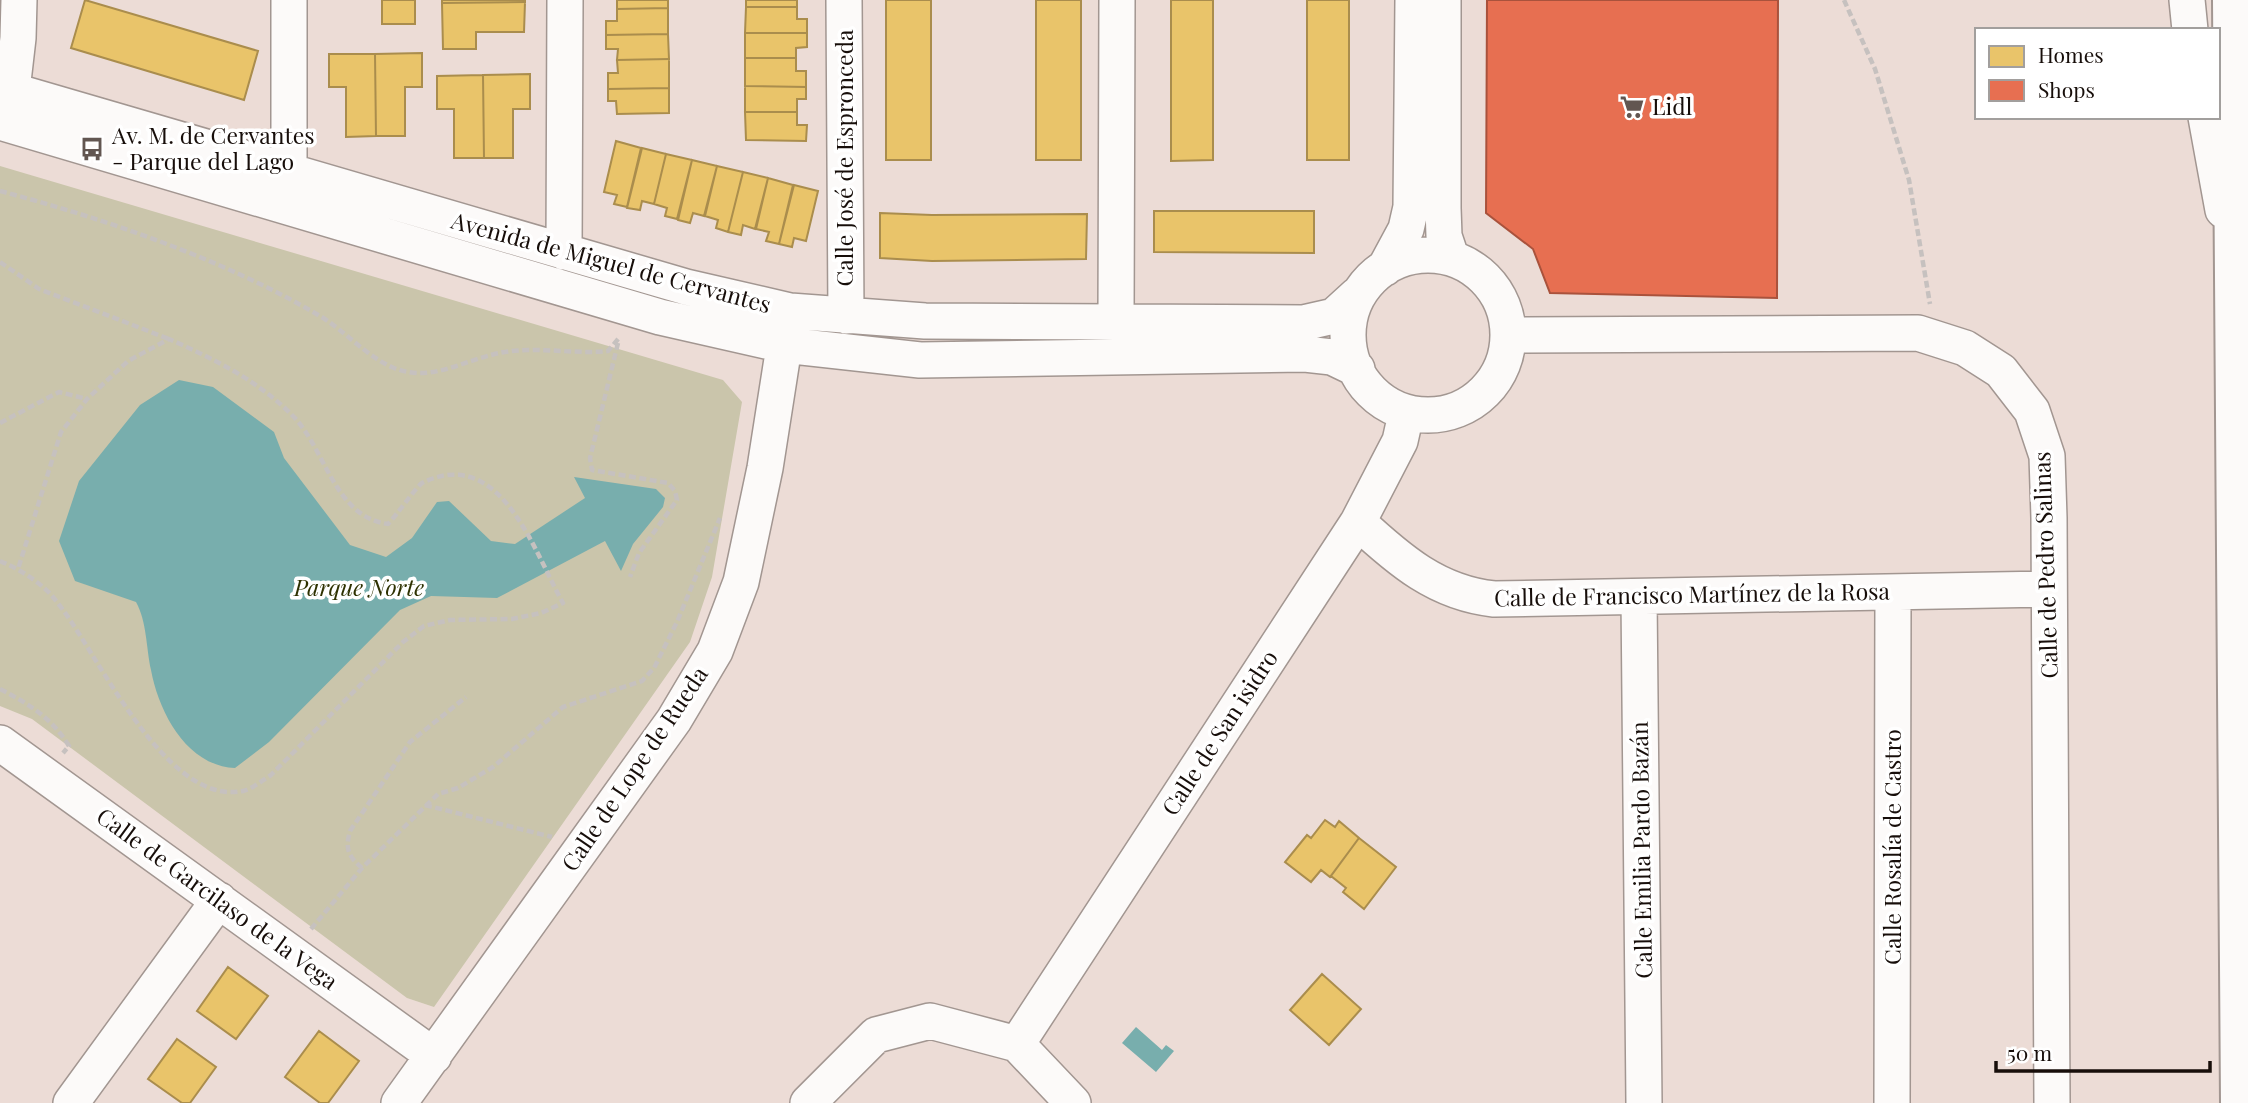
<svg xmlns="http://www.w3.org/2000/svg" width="2248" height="1103" font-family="'Playfair Display',serif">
<rect width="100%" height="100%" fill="#ecdcd6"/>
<path fill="#cac5ab" d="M0 166 723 380 742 402 712 577 690 642 434 1007 407 998 32 719 0 706Z"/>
<path fill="#78aead" d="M179 380 213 387 274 432 284 458 350 545 386 557 412 538 437 502 449 501 491 541 515 544 585 498 574 477 656 489 665 498 663 507 633 544 621 571 605 541 497 598 431 596 400 610 269 742 235 768C187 766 159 713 151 670 146 647 147 622 136 602L75 581 59 541 79 481 140 405Z
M1136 1027 1162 1050 1166 1045 1174 1051 1156 1072 1122 1043Z"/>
<path fill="#e9c46a" stroke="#aa8d4d" stroke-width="2" d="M85 0 258 51 244 100 71 48Z
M382 0H415V24H382Z
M442 0H525V2L442 3Z
M617 0H668V8L617 9Z
M746 0H797V7H746Z
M886 0H931V160H886Z
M1036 0H1081V160H1036Z
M1171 0H1213V160L1171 161Z
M1307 0H1349V160H1307Z
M525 2 524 32H476V49H443L442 3Z
M746 7H797V19H807V33H745Z
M668 8V34L606 35V21H617V9Z
M745 33H807V47L796 48V58H745Z
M668 34 669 59 617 60 618 49H606V35Z
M422 53V87H405V136H376L375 54Z
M329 54H375L376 136 346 137V87H329Z
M745 58H796V71H806V87L745 86Z
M669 59V88L608 89V73H618L617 60Z
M530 74V109H513V158H484L483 75Z
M483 75 484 158H454V109H437V76Z
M745 86 806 87V99H797V112H745Z
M669 88V113L617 114 616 101H608V89Z
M745 112H797V125H807L806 141 746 140Z
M616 141 641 148 627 207 614 204 617 195 604 192Z
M642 148 666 154 654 204 642 201 640 210 627 208Z
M666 154 692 160 677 219 665 216 667 208 654 204Z
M692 160 717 166 704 216 693 213 690 223 678 220Z
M717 166 743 172 728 232 716 228 718 220 705 216Z
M743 172 768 178 755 229 743 225 741 235 728 232Z
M768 178 793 185 779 244 766 241 769 232 756 229Z
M794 185 818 191 806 241 794 238 792 247 779 244Z
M1154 211H1314V253L1154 252Z
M880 213 932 215 1087 214 1086 259 932 261 880 258Z
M1325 820 1335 827 1339 821 1359 838 1330 877 1321 870 1311 882 1285 862 1307 835 1311 838Z
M1359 838 1396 867 1364 909 1343 892 1346 888 1331 876Z
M228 967 268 996 236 1039 197 1011Z
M1322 974 1361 1009 1329 1045 1290 1010Z
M319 1031 359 1061 328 1103H320L285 1077Z
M177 1039 216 1067 190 1103H182L148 1079Z"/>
<path fill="#e76f51" stroke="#a9523c" stroke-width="2" d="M1487 0H1778L1777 298 1550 293 1533 249 1486 213Z"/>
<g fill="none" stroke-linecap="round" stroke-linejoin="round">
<g stroke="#a29691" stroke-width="38">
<path id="minor" d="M289 0V172
M844 0 846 316
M1443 0V208L1444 236 1451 257
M2187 0 2190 30
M0 87 686 287 790 311 925 321 1303 323 1334 316 1357 295
M12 90 18 38 19 0
M2206 117 2223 210
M0 122 660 317 784 345 920 360 1305 354 1332 357 1357 369
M564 252 565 0
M1348 335a80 80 0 1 1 160 0a80 80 0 1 1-160 0Z
M1385 268 1406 229 1411 207 1413 0
M1116 320 1117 0
M1510 335 1918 333 1965 348 2001 371 2032 411 2047 456 2049 518 2052 1103
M1358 522C1399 560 1437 593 1494 599L2049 589
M1639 597 1644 1103
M0 743 434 1056
M1017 1044 1358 522 1400 441 1406 414
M71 1103 219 900
M399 1103 674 720 715 651 741 582 765 468 788 321
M808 1103 876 1035 930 1021 1017 1044 1073 1103
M1892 1103 1893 592"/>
</g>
<g stroke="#a29691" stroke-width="42">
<path id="major" d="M2232 0 2240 1103"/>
</g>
<path stroke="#c6c1bf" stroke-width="4.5" stroke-dasharray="7 3.5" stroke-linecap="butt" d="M1844 0 1875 69 1909 180 1930 304
M0 191C106 219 225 260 320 316 345 331 367 357 394 368 429 382 459 363 491 355 530 344 569 355 608 351L619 338
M0 262 39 289 169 339
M618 343 590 458 592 470 668 483 675 491 677 500 639 553 630 577
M0 423 59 392 87 399
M0 561C19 569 39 581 53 597 96 647 163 807 243 791 252 789 263 780 271 775L403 642 424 626 450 620 512 619 541 613 563 603C534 552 501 444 422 483 417 486 396 516 388 524 334 517 326 449 292 415 257 380 214 359 169 339L128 361 87 399 61 432 18 569
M0 689C29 704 52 718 69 746L63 753
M425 805 552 837
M362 868C348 856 345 849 350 831L410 742 466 697
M311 929 362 868 438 794 458 788 493 767 563 707 642 681 654 668 677 622 720 518"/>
<use href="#minor" stroke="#fcfaf9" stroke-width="35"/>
<use href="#major" stroke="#fcfaf9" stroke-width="38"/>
</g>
<defs>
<g id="supermarket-bare" transform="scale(1.89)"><path d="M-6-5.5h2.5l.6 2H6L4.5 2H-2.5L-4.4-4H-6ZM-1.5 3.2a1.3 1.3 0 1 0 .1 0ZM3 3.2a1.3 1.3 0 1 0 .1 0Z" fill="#625651" stroke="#fff" stroke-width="2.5" paint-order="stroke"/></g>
<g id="bus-bare" transform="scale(1.89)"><path d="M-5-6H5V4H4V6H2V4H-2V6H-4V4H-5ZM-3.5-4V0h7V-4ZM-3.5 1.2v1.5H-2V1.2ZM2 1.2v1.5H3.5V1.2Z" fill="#625651" stroke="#fff" stroke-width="2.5" paint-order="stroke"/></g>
</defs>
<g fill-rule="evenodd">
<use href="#supermarket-bare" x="1632" y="107"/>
<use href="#bus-bare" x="92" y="149"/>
</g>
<g text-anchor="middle" stroke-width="7" stroke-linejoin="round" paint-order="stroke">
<g font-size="23" fill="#170e0a" stroke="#fff" text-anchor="start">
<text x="1652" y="115">Lidl</text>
<text x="112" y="144">Av. M. de Cervantes<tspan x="112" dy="26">- Parque del Lago</tspan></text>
</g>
<g font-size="23" fill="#170e0a" stroke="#fff">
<text transform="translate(845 158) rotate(-90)" y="8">Calle José de Espronceda</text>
<text transform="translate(611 263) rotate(15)" y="8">Avenida de Miguel de Cervantes</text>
<text transform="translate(2046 565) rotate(-92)" y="8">Calle de Pedro Salinas</text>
<text transform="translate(1692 595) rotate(-1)" y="8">Calle de Francisco Martínez de la Rosa</text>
<text transform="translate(1220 733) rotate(-57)" y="8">Calle de San isidro</text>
<text transform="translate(635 769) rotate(-56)" y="8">Calle de Lope de Rueda</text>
<text transform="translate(1893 847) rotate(-90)" y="8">Calle Rosalía de Castro</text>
<text transform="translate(1642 850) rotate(-91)" y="8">Calle Emilia Pardo Bazán</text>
<text transform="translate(217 899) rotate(36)" y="8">Calle de Garcilaso de la Vega</text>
</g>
<g font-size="23" font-style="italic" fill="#2e3101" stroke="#fff">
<text x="359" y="596">Parque Norte</text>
</g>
</g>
<rect x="1975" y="28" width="245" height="91" fill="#ffffff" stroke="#a29f9d" stroke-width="2"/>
<rect x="1989" y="46" width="35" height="21" fill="#e9c46a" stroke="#a29f9d" stroke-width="2"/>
<text x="2038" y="63" font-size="21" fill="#170e0a">Homes</text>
<rect x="1989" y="80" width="35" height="21" fill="#e76f51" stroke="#a29f9d" stroke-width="2"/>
<text x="2038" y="98" font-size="21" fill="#170e0a">Shops</text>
<path d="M1996 1061v10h214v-10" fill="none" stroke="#170e0a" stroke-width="3.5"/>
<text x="2007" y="1061" font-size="21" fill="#170e0a" stroke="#ffffff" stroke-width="5" paint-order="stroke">50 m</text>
</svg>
